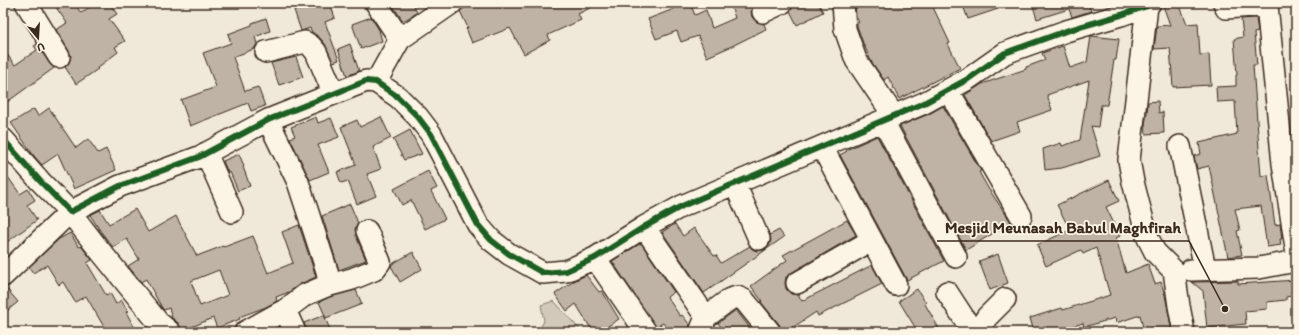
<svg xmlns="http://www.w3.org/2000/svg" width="1299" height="335" font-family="Itim,sans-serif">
<rect width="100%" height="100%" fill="#f0e9d9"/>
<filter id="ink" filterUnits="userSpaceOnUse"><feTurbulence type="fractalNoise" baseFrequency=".025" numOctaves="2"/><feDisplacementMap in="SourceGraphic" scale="8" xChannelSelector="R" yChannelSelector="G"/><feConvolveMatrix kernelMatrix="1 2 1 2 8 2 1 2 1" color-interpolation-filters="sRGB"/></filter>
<g filter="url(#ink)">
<path fill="#d2c9ba" stroke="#867a6c" d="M554 301 582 332H554L552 330 550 332H538L544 321 541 305Z"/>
<path fill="#beb3a4" stroke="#3b2a1e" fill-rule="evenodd" d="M53 3H74L81 13 95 3H109L117 14 109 19 125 41 115 47 118 52 97 68 98 69 76 84 65 67 69 63 71 56 69 51 56 30 67 23Z
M314 3H330L335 18 325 22 339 60 333 62 325 44 320 38 312 32 310 28 301 31 294 10Z
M391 3H413L417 13 403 21Z
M476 3H600L578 14 581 20 548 35 550 40 524 54 510 28 472 43 466 28H468L460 11 462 9Z
M672 3H690L695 15 706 10 712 28 735 18 730 3H753L754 5 751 11 752 17 757 22 764 24 766 29 732 46 707 57 698 36 681 42 677 31 656 39 648 19 674 9Z
M795 3H818L823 12 797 25 790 11Z
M855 3H931L950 43 948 44 960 68 899 99 888 77 884 80 871 61 863 43 857 26V23L859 22 856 17Z
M962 3H1010V5L968 19Z
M1032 3H1088L1091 11 1072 17 1069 9 1037 19Z
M1162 3H1179L1187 24 1198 23 1200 55 1209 54 1211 85 1173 87 1170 48 1154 49 1157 26 1170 25Z
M371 17 379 30 382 41 361 49 352 24Z
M266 18 270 31 255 37 257 44 254 49 233 57 245 91 258 87 265 106 251 111 248 103 190 126 181 100 216 87 203 53 231 43 228 34 252 25V23Z
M1256 18 1258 32 1254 33 1257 65H1253L1261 176 1268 175 1275 225 1280 224 1282 239H1280L1281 245 1267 247 1261 206 1235 209 1240 230 1237 231 1242 255 1228 257 1209 166 1197 169 1194 156 1201 154 1199 143 1237 134 1235 101 1217 102 1216 87 1236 86V75H1237L1234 39 1243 37 1241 19Z
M1091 36 1119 39 1116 60H1114L1107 105H1101L1098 127 1091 126 1100 156 1062 168 1045 170 1043 149 1061 143 1062 146 1080 140 1089 80 1047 95 1052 110 1017 122 1020 131 991 141 965 95 982 84 1026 69V67L1045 60 1042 53 1063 46 1070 68 1087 62Z
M37 44 49 63 54 68 3 105V49L15 65 37 50 34 46Z
M350 44 359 71 347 76 338 49Z
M296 57 303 77 279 85 271 63Z
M1158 101 1159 113 1163 112 1164 133 1146 134 1145 124 1147 113 1148 102Z
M943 106 981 171 979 172 988 188 1011 222 966 250 900 126 929 114Z
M49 108 76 148 88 139 98 153 106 149 116 170 74 189 58 154 42 165 34 156 11 123 34 109 38 116Z
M316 117 318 123 331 118 339 137 318 145 329 172 310 180 290 138 295 136 291 127Z
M381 117 391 138 373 147 381 169 367 174 376 196 357 204 348 181 341 183 337 172 356 165 341 127 357 120 360 127Z
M410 130 422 154 404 160 393 139Z
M877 136 944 261 907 280 840 155 847 151 846 150Z
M239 154 244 166 243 167 250 186 238 191 230 172 228 173 223 161Z
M3 170 20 194 28 189 35 200 27 205 37 220 3 245Z
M428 171 437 188 431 191 445 219 425 229 411 200 402 205 394 189Z
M1109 180 1119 201 1106 207 1120 236 1116 238 1126 273 1148 264 1155 284 1161 282 1165 295 1172 332H1144L1140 315 1116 323 1115 318 1084 327 1083 323 1055 332H1034L1030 318 1062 308 1063 310 1110 295 1096 248 1083 254 1081 250 1046 266 1037 245 1070 230 1057 205Z
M350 204 358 223 355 229 356 236 366 260 339 270 322 216Z
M135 209 148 232 176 216 197 256 223 246 224 247 253 236 268 273 293 263 282 232 299 225 316 277 300 284 289 292 276 297 277 301 266 307 239 317 240 319 217 328 213 318 182 331 178 323 172 318 169 308 164 310 162 308 146 279 141 282 128 266 139 259 127 239 113 247 101 232 90 215 100 210 109 224ZM219 270 228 295 200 306 191 281Z
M847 220 856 235 791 273 786 277 785 283 786 289 791 294 798 295 802 301 872 265 882 284 818 316 816 312 786 332H783L779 324 761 302 762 301 751 286 787 260 783 255Z
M675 224 683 236 694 228 714 256 716 255 721 263 750 246 752 249 757 251 764 250 769 246 771 240 770 235 779 230 784 237 704 293 662 232Z
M70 233 79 247 81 246 92 260 87 263 106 295 110 293 116 304 121 300 128 311 126 312 137 332H107L86 296 75 302 63 282 59 285 47 265 33 273 29 267 59 239Z
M641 243 674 292 667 297 680 316 682 315 690 325 688 332H670L663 323 656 327 612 261Z
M413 252 422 269 400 282 391 266 392 264Z
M998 254 1008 283 990 290 979 261Z
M586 275 599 292 602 291 619 319 599 332H593L576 304 567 311 555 294 574 281Z
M1296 280V295L1286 297V300L1267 302V309L1245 311 1246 324 1207 328 1203 291 1192 282 1238 281V284Z
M3 288H6L18 302 3 314Z
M917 289 926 303 925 304 941 332H918L899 301Z
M356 290 362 304 326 318 319 302 330 297Z
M736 310 753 332H725L718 323Z
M324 315 331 332H307L304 323Z"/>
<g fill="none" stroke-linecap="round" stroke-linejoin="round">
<g stroke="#3b2a1e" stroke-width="24">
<path id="minor" d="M26 3 59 57
M376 3 400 39
M843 3 845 29 856 60 894 116
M1224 3 1226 8 1267 5 1283 164 1296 248
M1147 6 1129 160 1133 182 1147 236 1155 252 1174 271 1179 306 1184 332
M763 12 782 3
M266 52 305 42 311 46 316 52 334 94
M376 82 400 39 452 3
M948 90 1021 216
M883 121 956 257
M3 139 40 181 70 212 120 186 199 157 268 120 366 81 376 82 398 97 418 117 431 134 478 225 491 240 509 254 543 273 566 271 595 258 644 227 682 206 924 103 968 79 1005 53 1066 31 1121 15 1147 6 1150 3
M1180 146 1205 269
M822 147 896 285
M206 153 232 212
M735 184 759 239
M644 227 706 317 700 332
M595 258 646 332
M1191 270 1259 268 1296 261
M3 276 70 212 97 247 158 322 170 332
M797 283 872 240
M326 286 352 279 374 270 380 262 367 231
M947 292 973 332
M285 310 295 332
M706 317 730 299 737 297 744 300 770 332
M245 332 285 310 305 295 326 286 328 278 327 271 298 182 268 120
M977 332 987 317 1005 299"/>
</g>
<use href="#minor" stroke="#fcf5e5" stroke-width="21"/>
<g stroke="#fcf5e5" stroke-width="8">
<path id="cycleway" d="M3 139 40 181 70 212 120 186 199 157 268 120 366 81 376 82 398 97 418 117 431 134 478 225 491 240 509 254 543 273 566 271 595 258 644 227 682 206 924 103 968 79 1005 53 1066 31 1121 15 1147 6 1150 3"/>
</g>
<use href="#cycleway" stroke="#1b5e20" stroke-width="6"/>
</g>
</g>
<path fill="none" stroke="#3b2a1e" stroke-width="1.5" d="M1225 309L1189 241H937"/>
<circle fill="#3b2a1e" stroke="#fcf5e5" stroke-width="1.5" cx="1225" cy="309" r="4"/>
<g font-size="16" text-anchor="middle" font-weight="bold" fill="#3b2a1e" stroke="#fcf5e5" stroke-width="3.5" stroke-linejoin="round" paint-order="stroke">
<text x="1063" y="233">Mesjid Meunasah Babul Maghfirah</text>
</g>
<rect width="1299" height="335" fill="none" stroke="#fcf5e5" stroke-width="16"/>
<rect x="8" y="8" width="1283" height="319" fill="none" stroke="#3b2a1e" stroke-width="1.5" filter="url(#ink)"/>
<g transform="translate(38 38) rotate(162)" stroke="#fcf5e5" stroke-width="3" paint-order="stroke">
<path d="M0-3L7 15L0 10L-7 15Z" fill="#3b2a1e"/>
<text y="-6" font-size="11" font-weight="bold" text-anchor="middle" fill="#3b2a1e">U</text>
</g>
</svg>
